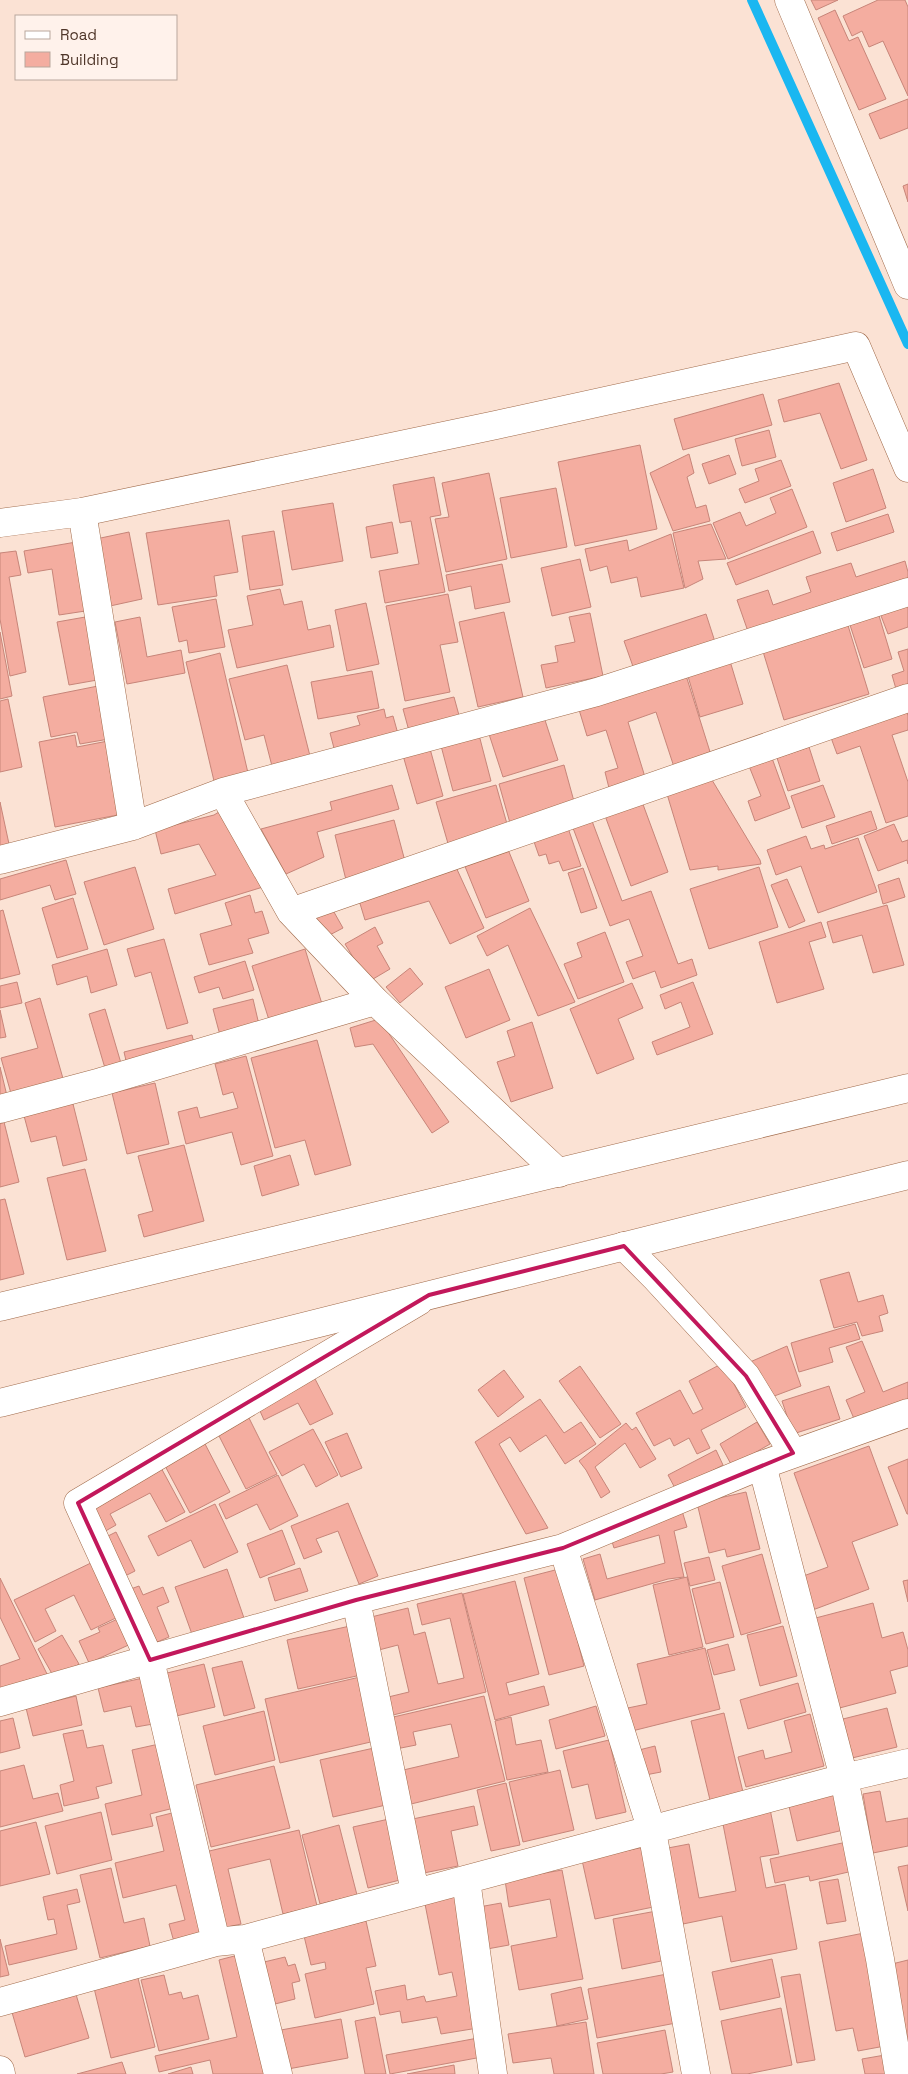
<svg xmlns="http://www.w3.org/2000/svg" width="908" height="2074" font-family="'Space Grotesk',sans-serif">
<rect width="100%" height="100%" fill="#fbe2d4"/>
<g fill="none" stroke-linecap="round" stroke-linejoin="round">
<path stroke="#1ab7f1" stroke-width="10" d="M752 0 908 344"/>
</g>
<path fill="#f4ada0" stroke="#c78579" d="M811 0H838L816 10Z
M878 0H905L908 7V96L883 41 869 47 862 31 852 36 843 16Z
M835 10 849 41 858 37 886 99 859 110 818 18Z
M908 99V128L880 139 869 114Z
M908 184V202L903 186Z
M839 383 867 460 841 469 820 413 784 422 778 400Z
M763 394 772 425 683 450 674 419Z
M769 430 776 457 742 466 735 439Z
M640 445 657 529 575 546 558 462Z
M689 454 694 473 687 477 696 508 706 505 710 521 673 531 650 473Z
M729 455 736 474 709 484 702 464Z
M781 460 791 486 745 503 739 489 759 481 755 469Z
M873 469 886 508 846 522 833 483Z
M489 473 507 559 446 572 435 519 449 517 442 483Z
M434 477 441 515 430 517 445 592 385 603 379 571 419 564 411 521 400 523 393 485Z
M556 488 567 547 511 558 500 498Z
M792 489 807 527 728 559 713 523 740 512 746 526 776 513 770 498Z
M333 503 343 561 292 570 282 511Z
M888 514 894 532 837 551 831 533Z
M229 520 238 572 214 576 217 596 158 605 146 533Z
M392 522 398 553 371 558 366 527Z
M711 524 726 559 698 561 703 579 685 588 673 533Z
M274 531 283 585 250 590 242 536Z
M813 531 821 553 736 585 727 563Z
M129 532 142 599 110 606 96 539Z
M671 534 684 588 641 597 637 577 611 583 607 566 590 571 585 549 627 540 629 551Z
M82 541 92 610 59 615 52 569 28 573 24 551Z
M16 551 21 575 9 577 26 672 10 676 0 619V553Z
M580 559 591 607 552 616 541 568Z
M905 561 908 572V588L751 640 737 600 768 590 773 605 811 592 806 577 851 563 856 577Z
M502 564 510 602 475 609 471 586 449 591 446 575Z
M280 589 284 605 302 601 308 630 330 625 334 647 237 668 228 630 253 625 247 596Z
M448 594 458 642 440 645 450 692 405 701 386 606Z
M908 597V627L888 634 878 608Z
M216 599 225 647 189 653 187 640 179 642 172 607Z
M366 603 379 664 347 671 335 610Z
M877 609 892 659 864 668 848 619Z
M504 612 523 697 478 707 459 622Z
M590 613 603 676 546 688 541 665 558 662 555 646 575 642 569 617Z
M706 614 717 648 636 675 624 641Z
M91 616 103 679 69 685 57 622Z
M140 617 147 657 181 650 185 673 127 684 115 622Z
M846 619 869 694 784 720 761 645Z
M0 632 12 696 0 699Z
M908 649V686L896 689 892 675 904 671 898 652Z
M220 653 248 773 214 781 186 662Z
M730 661 743 704 700 717 687 673Z
M287 665 311 760 273 770 264 735 245 740 229 679Z
M684 669 711 755 674 767 656 712 628 722 645 777 609 788 605 772 618 768 606 730 587 736 577 703Z
M372 671 379 708 318 719 311 682Z
M98 686 109 739 80 744 77 732 51 737 43 697Z
M454 697 460 719 409 731 403 709Z
M8 699 22 767 0 772V701Z
M384 709 386 718 393 716 398 734 335 752 330 733 360 725 357 716Z
M906 709 908 716V730L892 735 908 782V816L886 823 860 746 837 754 830 735Z
M542 711 558 760 503 777 487 728Z
M478 731 491 781 453 791 440 742Z
M75 735 77 747 108 741 123 814 55 827 39 742Z
M429 745 443 796 417 804 402 752Z
M809 747 820 781 788 791 777 758Z
M772 758 790 808 755 821 748 801 761 796 749 766Z
M564 765 575 805 510 823 499 784Z
M712 780 760 860 761 864 718 870V866L690 870 667 794Z
M392 785 399 809 317 832 324 857 286 874 261 829 332 810 330 802Z
M496 785 509 831 449 847 436 802Z
M823 785 835 817 802 828 791 796Z
M641 799 668 872 631 886 604 813Z
M0 802 9 844 0 846Z
M222 810 263 887 175 914 168 889 216 875 199 844 161 854 155 830 214 815Z
M871 811 877 829 832 844 826 826Z
M394 820 406 865 346 880 335 835Z
M592 821 622 901 651 891 678 964 692 959 697 975 661 988 655 971 633 979 626 962 643 956 629 919 610 926 573 828Z
M894 824 902 842 908 840V864L907 860 878 871 864 836Z
M567 825 581 866 563 871 559 861 549 864 546 854 539 856 532 836Z
M806 836 811 849 824 845 825 849 858 838 877 892 818 913 801 866 776 875 767 850Z
M507 847 529 901 486 918 464 864Z
M66 860 76 894 55 900 50 885 0 900V879Z
M455 865 484 928 450 944 429 901 365 920 358 897Z
M135 867 154 929 104 945 84 882Z
M759 867 778 927 709 949 690 889Z
M583 868 597 908 581 913 568 873Z
M899 878 905 897 883 904 878 885Z
M787 879 805 921 789 928 771 885Z
M250 895 255 913 262 911 269 933 248 939 253 953 209 965 200 934 232 925 225 903Z
M73 898 88 949 57 958 42 908Z
M330 905 343 928 322 939 310 917Z
M887 905 904 965 873 973 862 935 833 943 827 922Z
M530 908 575 1002 538 1016 508 945 487 956 477 936Z
M3 910 20 974 0 979V911Z
M821 922 826 937 809 942 824 989 777 1003 759 942Z
M375 927 383 943 377 946 390 969 368 982 345 944Z
M605 932 624 982 578 999 564 964 582 957 577 943Z
M164 939 188 1023 167 1029 151 972 135 977 127 949Z
M107 949 117 985 91 993 87 976 57 985 52 965Z
M305 949 322 1004 269 1020 252 966Z
M245 961 254 990 223 999 219 987 199 993 194 977Z
M410 968 423 984 400 1003 386 987Z
M489 969 510 1020 466 1038 445 987Z
M17 982 22 1003 0 1008V986Z
M693 982 713 1034 657 1055 652 1042 690 1027 681 1002 665 1009 660 995Z
M632 983 643 1008 618 1019 634 1059 597 1074 570 1009Z
M40 998 64 1082 12 1097 1 1058 38 1048 25 1003Z
M253 999 260 1029 221 1039 213 1009Z
M105 1009 123 1070 107 1075 89 1014Z
M0 1010 6 1037 0 1038Z
M379 1019 449 1122 432 1133 373 1044 355 1047 350 1028Z
M532 1022 553 1088 511 1102 497 1062 515 1056 507 1031Z
M192 1035 196 1052 128 1069 124 1052Z
M317 1040 351 1165 315 1175 305 1140 275 1148 251 1058Z
M246 1056 273 1156 241 1165 232 1132 186 1144 178 1112 197 1107 200 1118 238 1108 233 1092 223 1095 215 1064Z
M0 1067 8 1100 0 1102Z
M155 1083 169 1144 127 1154 112 1093Z
M72 1100 87 1160 63 1166 56 1136 31 1142 23 1112Z
M0 1118H3L19 1182 0 1187Z
M184 1145 204 1221 144 1237 138 1215 153 1211 138 1156Z
M290 1155 299 1185 262 1196 254 1166Z
M85 1169 106 1251 67 1260 47 1178Z
M5 1199 24 1274 0 1280V1200Z
M849 1272 858 1302 883 1295 888 1313 879 1316 883 1331 862 1336 857 1322 834 1328 820 1280Z
M855 1324 860 1339 829 1348 833 1362 799 1372 791 1343Z
M862 1341 883 1392 908 1382V1400L855 1421 846 1400 865 1392 846 1347Z
M787 1346 801 1386 769 1398 750 1362Z
M723 1363 746 1407 701 1430 710 1448 697 1454 689 1438 674 1446 670 1438 654 1446 636 1413 680 1390 693 1414 703 1409 689 1381Z
M580 1366 621 1424 600 1438 559 1381Z
M504 1370 524 1397 498 1417 478 1390Z
M312 1373 333 1414 310 1425 298 1403 264 1420 256 1402Z
M829 1386 840 1419 793 1434 782 1401Z
M540 1399 564 1433 581 1422 596 1444 565 1464 546 1435 520 1452 510 1437 499 1444 548 1528 526 1534 475 1442Z
M247 1414 277 1474 246 1489 216 1430Z
M757 1422 770 1444 732 1466 720 1444Z
M626 1423 632 1430 636 1427 656 1459 640 1468 625 1443 595 1467 610 1492 601 1498 586 1470 579 1461Z
M313 1429 338 1475 316 1487 304 1464 282 1476 269 1452Z
M347 1433 362 1468 341 1477 325 1442Z
M204 1442 230 1492 190 1513 164 1464Z
M869 1446 898 1525 852 1542 869 1589 810 1611 798 1578 828 1567 794 1473Z
M716 1450 723 1465 676 1490 668 1475Z
M908 1459V1514H907L888 1467Z
M159 1464 185 1512 166 1522 150 1493 110 1514 116 1525 102 1533 86 1503Z
M278 1475 298 1516 270 1530 257 1504 226 1519 219 1504Z
M746 1492 760 1549 727 1557 725 1549 709 1553 697 1503Z
M348 1503 378 1576 359 1584 338 1531 316 1539 322 1552 304 1559 291 1526Z
M215 1504 238 1552 204 1568 191 1540 158 1556 148 1536Z
M682 1511 687 1527 674 1531 684 1577 668 1579 595 1600 583 1559 600 1554 607 1579 665 1563 659 1535 614 1548 609 1532Z
M282 1530 295 1564 260 1578 247 1544Z
M116 1532 135 1571 119 1579 100 1540Z
M762 1554 781 1623 741 1635 722 1566Z
M709 1557 715 1580 690 1586 684 1563Z
M95 1561 122 1615 91 1630 74 1595 45 1609 56 1631 35 1642 14 1600Z
M300 1568 308 1591 275 1601 268 1578Z
M227 1569 244 1618 193 1637 175 1587Z
M559 1569 584 1666 549 1675 524 1578Z
M687 1577 703 1647 669 1655 653 1585Z
M0 1578 48 1676 32 1684 30 1679 0 1689V1666L20 1659 0 1617Z
M908 1580V1602L903 1581Z
M515 1581 539 1674 506 1683 509 1695 544 1686 549 1705 495 1720 463 1594Z
M720 1582 734 1637 706 1644 692 1589Z
M139 1586 143 1595 163 1587 169 1602 157 1607 169 1637 150 1645 128 1590Z
M462 1593 486 1692 389 1716 384 1698 409 1692 398 1645 375 1651 367 1618 408 1608 414 1635 425 1632 438 1684 464 1678 450 1618 422 1625 417 1604Z
M873 1603 882 1638 903 1632 908 1650V1666L890 1671 896 1693 832 1710 808 1620Z
M122 1617 133 1643 89 1663 79 1641 100 1632 98 1628Z
M350 1626 361 1675 298 1689 287 1640Z
M783 1626 797 1676 760 1686 747 1635Z
M62 1635 79 1664 55 1679 38 1649Z
M728 1644 735 1670 714 1675 707 1650Z
M705 1648 720 1709 628 1732 623 1709 647 1704 637 1664Z
M242 1661 255 1708 224 1716 212 1668Z
M204 1664 215 1707 172 1717 163 1674Z
M360 1677 375 1741 280 1763 265 1699Z
M143 1678 153 1724 136 1727 131 1706 104 1712 98 1688Z
M798 1683 806 1712 748 1729 740 1700Z
M76 1696 82 1725 33 1736 26 1708Z
M484 1696 505 1781 407 1805 399 1771 459 1757 451 1724 413 1732 416 1745 396 1749 389 1718Z
M596 1706 605 1736 556 1749 549 1720Z
M887 1708 897 1747 844 1760 835 1721Z
M264 1711 275 1760 215 1775 203 1726Z
M724 1713 743 1792 710 1800 691 1721Z
M810 1714 824 1766 746 1787 738 1757 763 1750 765 1759 792 1752 784 1721Z
M511 1717 516 1745 541 1740 548 1772 507 1780 495 1721Z
M13 1718 20 1748 0 1753V1721Z
M83 1730 87 1748 103 1745 112 1783 96 1787 99 1798 64 1806 60 1785 74 1781 63 1734Z
M609 1740 626 1812 596 1819 588 1784 572 1788 563 1751Z
M159 1744 174 1808 150 1814 153 1826 112 1835 105 1804 142 1795 132 1750Z
M655 1746 661 1772 640 1776 635 1751Z
M374 1748 386 1805 333 1817 320 1760Z
M24 1765 33 1799 58 1793 63 1811 0 1827V1771Z
M274 1766 290 1828 211 1847 196 1785Z
M560 1770 574 1830 523 1842 509 1782Z
M506 1783 520 1845 491 1851 477 1790Z
M843 1789 852 1828 797 1841 788 1802Z
M880 1791 886 1822 908 1818V1846L873 1853 863 1794Z
M474 1806 478 1825 451 1831 458 1866 419 1874 408 1820Z
M770 1809 779 1854 760 1857 766 1888 785 1884 797 1949 731 1962 722 1916 683 1924 668 1848 689 1844 699 1898 736 1891 722 1819Z
M101 1812 112 1860 57 1874 45 1826Z
M176 1812 206 1934 174 1942 169 1924 185 1920 176 1885 123 1898 115 1863 164 1851 156 1817Z
M389 1819 404 1879 368 1888 353 1827Z
M36 1822 50 1874 0 1886V1831Z
M339 1825 357 1895 320 1904 302 1835Z
M299 1830 317 1906 283 1914 270 1859 228 1869 241 1924 223 1928 205 1852Z
M851 1841 857 1870 810 1881 809 1876 775 1883 770 1859Z
M649 1846 663 1905 595 1919 582 1860Z
M908 1865V1911L898 1867Z
M111 1868 124 1923 144 1918 150 1946 100 1958 80 1875Z
M562 1870 583 1979 519 1990 511 1946 557 1937 550 1899 509 1907 505 1880Z
M838 1879 846 1921 827 1924 819 1882Z
M77 1889 80 1902 67 1905 77 1949 9 1965 5 1946 57 1934 54 1919 48 1920 43 1897Z
M459 1895 478 2028 441 2034 437 2017 402 2023 400 2011 380 2015 375 1991 405 1985 407 2000 424 1996 426 2002 457 1996 452 1972 439 1975 425 1904Z
M501 1903 509 1945 487 1949 479 1907Z
M662 1910 671 1959 622 1969 613 1919Z
M366 1921 376 1966 366 1968 374 2004 315 2018 305 1974 326 1969 325 1962 311 1965 304 1936Z
M864 1933 885 2046 858 2051 853 2028 836 2031 819 1942Z
M0 1939 9 1975 0 1977Z
M242 1954 265 2074H213L210 2060 159 2072 155 2056 237 2037 219 1960Z
M285 1957 288 1966 295 1964 300 1981 292 1983 295 1999 275 2004 264 1962Z
M772 1959 780 1997 720 2010 712 1972Z
M908 1960V2039L905 2040 888 1965Z
M667 1974 676 2023 597 2038 588 1989Z
M800 1974 815 2060 797 2063 781 1977Z
M164 1975 169 1995 181 1992 183 1999 198 1995 209 2039 159 2051 141 1980Z
M138 1978 155 2047 111 2058 94 1988Z
M581 1987 588 2019 557 2026 551 1994Z
M75 1991 89 2038 25 2057 11 2009Z
M781 2008 792 2065 747 2074H732L721 2021Z
M375 2017 386 2074H365L355 2021Z
M341 2019 348 2058 288 2069 281 2030Z
M586 2022 594 2074H554L551 2058 513 2063 508 2034Z
M665 2030 673 2072 661 2074H603L597 2043Z
M478 2038 482 2057 390 2074 386 2055Z
M885 2055 888 2074H865L862 2059Z
M122 2062 126 2074H77Z
M454 2065 455 2074H407Z
M191 2067 193 2074H168Z"/>
<g fill="none" stroke-linecap="round" stroke-linejoin="round">
<g stroke="#a06a4a" stroke-width="29">
<path id="minor" d="M789 0 908 285
M82 512 133 826
M0 523 82 512 496 425 856 346 908 468
M223 792 291 912 375 1001 559 1173
M0 860 133 826 223 792 597 692 908 592
M291 912 908 698
M0 1109 101 1082 375 1001
M624 1246 655 1277 746 1376 793 1453
M762 1465 844 1778 880 1959 899 2074
M563 1548 652 1831 696 2074
M356 1600 415 1892
M0 1702 356 1600 563 1548 762 1465 908 1413
M466 1880 493 2074
M245 1939 278 2074
M216 1942 150 1660 78 1503 419 1301
M0 2002 216 1942 245 1939 844 1778 908 1763
M0 2070 1 2074"/>
</g>
<g stroke="#a06a4a" stroke-width="29">
<path id="tertiary" d="M0 1307 908 1088
M0 1403 908 1175"/>
</g>
<use href="#minor" stroke="#fff" stroke-width="28"/>
<use href="#tertiary" stroke="#fff" stroke-width="28"/>
</g>
<path fill="none" stroke="#c2185b" stroke-width="4" stroke-linejoin="round" d="M624 1246 746 1376 793 1453 563 1548 356 1600 150 1660 78 1503 429 1295Z"/>
<rect x="15" y="15" width="162" height="65" fill="#fff2eb" stroke="#b9a79d"/>
<rect x="25" y="31" width="25" height="8" fill="#ffffff" stroke="#b9a79d"/>
<text x="60" y="40" font-size="15" fill="#4f3629">Road</text>
<rect x="25" y="52" width="25" height="15" fill="#f4ada0" stroke="#b9a79d"/>
<text x="60" y="65" font-size="15" fill="#4f3629">Building</text>
</svg>
